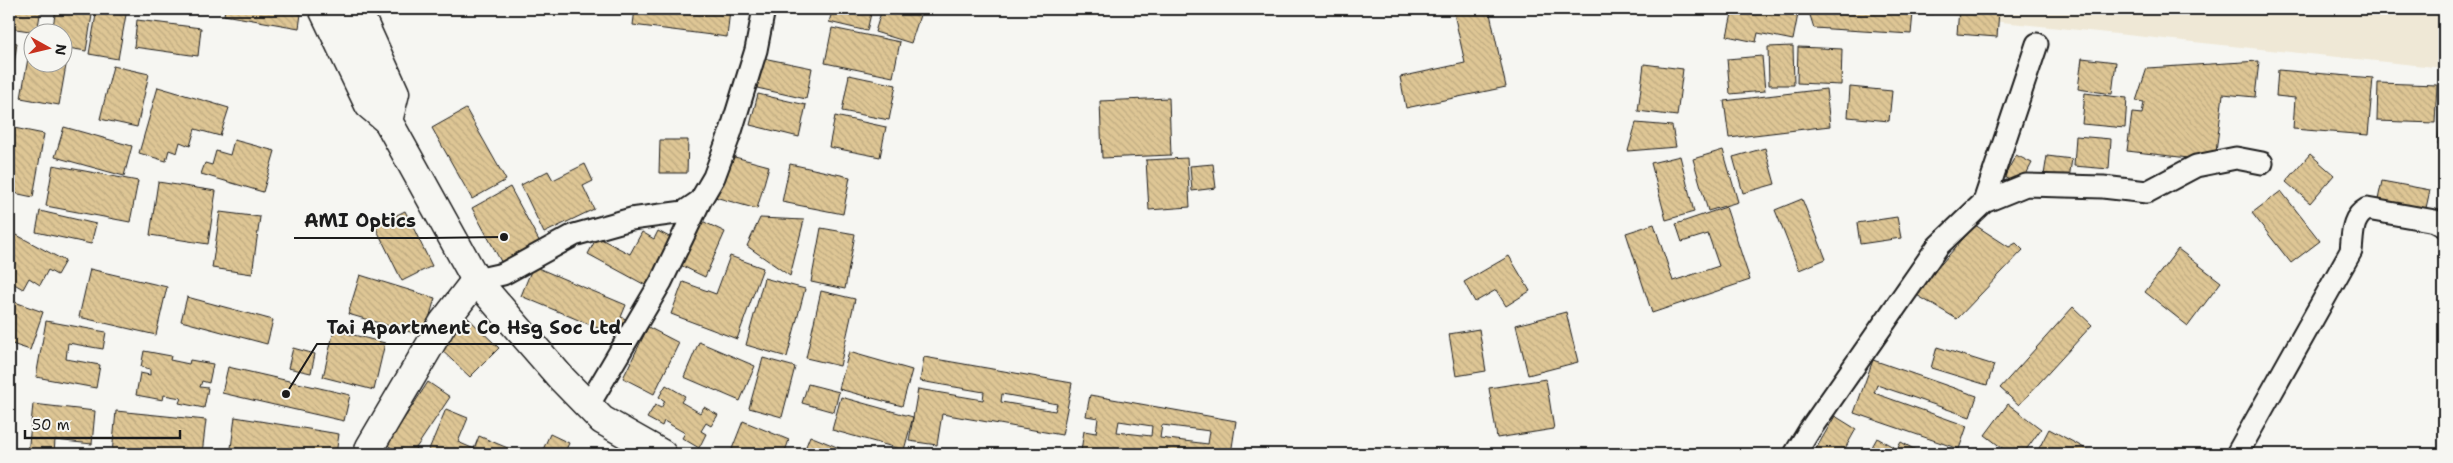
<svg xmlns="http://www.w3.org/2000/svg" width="2453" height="463" font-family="'Shantell Sans',sans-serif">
<defs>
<pattern id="building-back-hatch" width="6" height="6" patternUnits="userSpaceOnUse" patternTransform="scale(1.25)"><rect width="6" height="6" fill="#dec695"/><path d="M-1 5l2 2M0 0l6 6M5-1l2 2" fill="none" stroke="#beaa80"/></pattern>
</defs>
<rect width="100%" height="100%" fill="#f6f6f2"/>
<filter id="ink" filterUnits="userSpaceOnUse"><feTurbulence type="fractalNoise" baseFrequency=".02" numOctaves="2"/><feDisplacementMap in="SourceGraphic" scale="10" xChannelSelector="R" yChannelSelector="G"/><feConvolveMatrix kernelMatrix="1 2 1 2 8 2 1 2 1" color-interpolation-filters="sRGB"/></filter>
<g filter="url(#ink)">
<path fill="#efe8d6" d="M1926 9H2444V68L1963 18Z"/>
<path fill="url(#building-back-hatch)" stroke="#1c1c1c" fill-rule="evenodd" d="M9 9H41L37 32 9 28Z
M56 9H93L86 51 62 47V32H52Z
M97 9H127L118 59 89 54Z
M225 9H288V12L301 14 299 28 224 15Z
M635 9 730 10 727 37 633 25Z
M833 9H872L867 31 829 22Z
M882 9H922L911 43 875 32Z
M1453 9H1489L1506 87 1406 108 1400 77 1465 63Z
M1733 9H1799L1793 40 1758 33 1756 42 1727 36Z
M1808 9H1934L1933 14 1913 13 1911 34 1814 28Z
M1959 9 1999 11 1997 37 1957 34Z
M137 20 201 28 198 56 134 47Z
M832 28 900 42 893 77 825 63Z
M9 41 17 43 9 98Z
M1793 46 1794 85H1769L1768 47Z
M30 47 32 48V62H62V53L68 54 59 105 21 98Z
M1798 47 1842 49 1841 85 1797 83Z
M1762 56 1765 91 1730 94 1727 59Z
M763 58 812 68 806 99 757 88Z
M2082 58 2116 62 2112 94 2078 89Z
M2259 61 2255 97 2223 94 2215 161 2127 151 2132 113 2142 114 2144 102 2136 101 2147 68Z
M1644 64 1683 69 1677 116 1638 111Z
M113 66 149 74 137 127 100 119Z
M2278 70 2373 78 2368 135 2293 129 2295 98 2276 96Z
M849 75 896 85 889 120 842 111Z
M2378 83 2437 85 2435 123 2377 121Z
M158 87 229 108 220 136 195 129 190 146 180 142 177 153 169 150 166 161 139 153Z
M1850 87 1892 91 1889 121 1848 117Z
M1826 89 1830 126 1729 138 1724 101Z
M2085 93 2127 98 2125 128 2082 124Z
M758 94 806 105 799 137 750 125Z
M1169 98 1171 155 1102 158 1100 101Z
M466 109 506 180 472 199 432 128Z
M835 116 886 127 880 157 829 147Z
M2440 121H2444V144H2438Z
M1636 123 1672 126 1676 147 1628 151Z
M9 127 44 134 33 197 9 192Z
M64 127 132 146 124 176 55 157Z
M2076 136 2111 139 2109 169 2074 166Z
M234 140 275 151 263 192 201 174 205 163 212 165 216 151 230 155Z
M660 140H688L687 173H659Z
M1765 148 1775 184 1743 193 1733 157Z
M1723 150 1738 202 1708 211 1693 159Z
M2310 154 2334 175 2310 203 2286 182Z
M727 155 769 166 757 209 715 197Z
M2016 155 2032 163 2020 186 2004 177Z
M1680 156 1694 212 1666 220 1651 163Z
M2047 156 2072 159 2068 185 2043 181Z
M1187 158 1190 207 1149 210 1146 160Z
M585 164 593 181 583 186 594 209 544 233 521 185 548 171 553 180Z
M790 164 850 177 843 214 782 202Z
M1213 164 1216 188 1192 191 1190 166Z
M53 165 138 181 130 222 46 206Z
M2382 181 2430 190 2424 217 2376 209Z
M158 182 216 191 208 244 150 235Z
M510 187 543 248 505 269 472 208Z
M2281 191 2320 241 2291 263 2252 213Z
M1802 199 1826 259 1799 270 1775 210Z
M1726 207 1750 280 1652 313 1626 233 1654 224 1673 281 1719 266 1708 234 1682 242 1676 224Z
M40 211 96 224 91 244 36 232Z
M405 211 432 266 402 281 375 226Z
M220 212 260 217 252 274 212 268Z
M1897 217 1901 238 1860 244 1857 223Z
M696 218 725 232 705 277 676 263Z
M760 218 804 220 790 276 747 246Z
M1975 225 2009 247 2016 243 2023 250 1957 319 1915 294Z
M821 228 855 234 845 289 811 282Z
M658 231 673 239 647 286 588 254 597 237 630 254 642 232 654 239Z
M13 233 65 261 57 275 48 270 40 285 29 278 23 289 9 281V242Z
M2178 249 2221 282 2188 326 2145 292Z
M730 256 763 268 737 339 671 314 683 282 716 294Z
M1509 256 1530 291 1506 306 1496 290 1475 302 1464 282Z
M533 266 626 305 621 317 631 321 624 339 521 296Z
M90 269 167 287 156 335 79 317Z
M360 275 435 298 424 336 348 314Z
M764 278 805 289 787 357 746 345Z
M821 291 855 299 840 366 806 358Z
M187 297 273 320 267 344 181 321Z
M9 300 43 312 30 350 9 343Z
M2073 307 2092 325 2019 405 2000 388Z
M1566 312 1578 362 1528 375 1516 325Z
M465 315 499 348 470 377 436 345Z
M46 321 106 332 103 349 68 343 66 359 100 365 96 388 36 377Z
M648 327 679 343 654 394 623 378Z
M1479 329 1486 371 1456 376 1449 334Z
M334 330 385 343 374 390 323 377Z
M699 342 755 366 740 401 684 377Z
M1937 347 1994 365 1987 385 1931 368Z
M293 348 315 354 311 373 288 368Z
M144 351 171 356 170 360 189 364 190 360 213 364 209 383 202 381 200 387 208 388 204 408 179 403 181 398 164 395 163 400 136 395 140 373 150 375V369L141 367Z
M849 352 912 370 902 406 839 389Z
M924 357 1072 383 1062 435 942 414 937 445 909 441 918 389 983 400 984 392 920 381ZM1002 394 1057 404 1055 411 1001 402Z
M763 358 795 367 782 417 749 408Z
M1873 360 1977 396 1970 417 1877 385 1874 393 1967 426 1959 449 1854 413Z
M228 367 350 395 344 421 222 393Z
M1546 379 1554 429 1497 438 1489 388Z
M428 382 450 397 412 454H402L387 445Z
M808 384 839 392 834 412 802 403Z
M666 385 685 396 681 402 700 413 704 407 718 415 711 426 706 423 701 431 706 434 699 448 682 438 685 433 664 421 662 426 647 418 655 405 661 408 665 401 659 397Z
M1090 395 1236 421 1231 454H1100L1081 451 1084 431 1096 433 1098 418 1086 416ZM1119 421 1152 426 1151 436 1117 432ZM1162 425 1210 431 1208 444 1160 438Z
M841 397 913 417 904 450 832 430Z
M33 404 95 411 92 444 55 440 54 454H28Z
M2008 404 2041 429 2023 454H2010L1985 435Z
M446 409 468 418 458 442 474 449 479 436 522 454H427Z
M116 411 206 420 202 454H112Z
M1835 416 1856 429 1842 454H1813Z
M235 417 339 434 336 454H268L231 448Z
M743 421 789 440 784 454H730Z
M2049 429 2090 451 2088 454H2036Z
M550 434 569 443 565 452 570 454H541Z
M810 436 854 454H803Z
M1877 438 1897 449 1901 442 1923 454H1868Z"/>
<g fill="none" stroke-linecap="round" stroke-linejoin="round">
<g stroke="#1c1c1c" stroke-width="25">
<path id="minor" d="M1984 202 2037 44
M476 280 503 274 574 235 631 219 684 212 700 201 714 177 731 131 756 50 764 9
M588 406 661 282 700 201
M1795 454 1809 431 1938 246 1984 202 2026 185 2103 187 2147 192 2196 166 2236 158 2262 163
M2237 454 2351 251C2353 234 2351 218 2367 209L2435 221 2444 226"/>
</g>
<g stroke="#1c1c1c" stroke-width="31">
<path id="secondary" d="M341 9 373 81 387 120
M368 454 370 447 443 323 476 280"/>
</g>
<g stroke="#1c1c1c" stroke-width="31">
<path id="primary" d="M323 9 369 105 388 121 476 280 562 379 602 420 662 454
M357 9 395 93 388 121"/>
</g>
<use href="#minor" stroke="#f6f6f2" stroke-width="21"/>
<use href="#secondary" stroke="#f6f6f2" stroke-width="28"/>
<use href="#primary" stroke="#f6f6f2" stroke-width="28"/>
</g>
</g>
<path fill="none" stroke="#1c1c1c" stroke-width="2" d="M504 237L426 238H294M286 394L317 344H632"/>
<g fill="#1c1c1c" stroke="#f6f6f2" stroke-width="2">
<circle cx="504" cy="237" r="5"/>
<circle cx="286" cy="394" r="5"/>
</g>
<g font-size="19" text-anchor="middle" font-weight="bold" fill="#1c1c1c" stroke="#f6f6f2" stroke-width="4" stroke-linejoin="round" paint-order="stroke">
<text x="360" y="227">AMI Optics</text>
<text x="474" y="334">Tai Apartment Co Hsg Soc Ltd</text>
</g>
<rect width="2453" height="463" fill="none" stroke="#f6f6f2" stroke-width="30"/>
<rect x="15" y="15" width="2423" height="433" fill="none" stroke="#1c1c1c" stroke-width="2" filter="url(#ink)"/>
<g transform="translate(48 48) rotate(98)"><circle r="24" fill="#f6f6f2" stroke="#9f9f9c"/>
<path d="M0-4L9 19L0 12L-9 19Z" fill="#c8321e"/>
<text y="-8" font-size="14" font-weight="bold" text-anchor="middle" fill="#1c1c1c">N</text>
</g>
<path d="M25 430v8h155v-8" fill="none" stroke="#1c1c1c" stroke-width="2.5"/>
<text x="32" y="430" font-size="15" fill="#1c1c1c" stroke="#f6f6f2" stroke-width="4" paint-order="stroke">50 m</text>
</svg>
